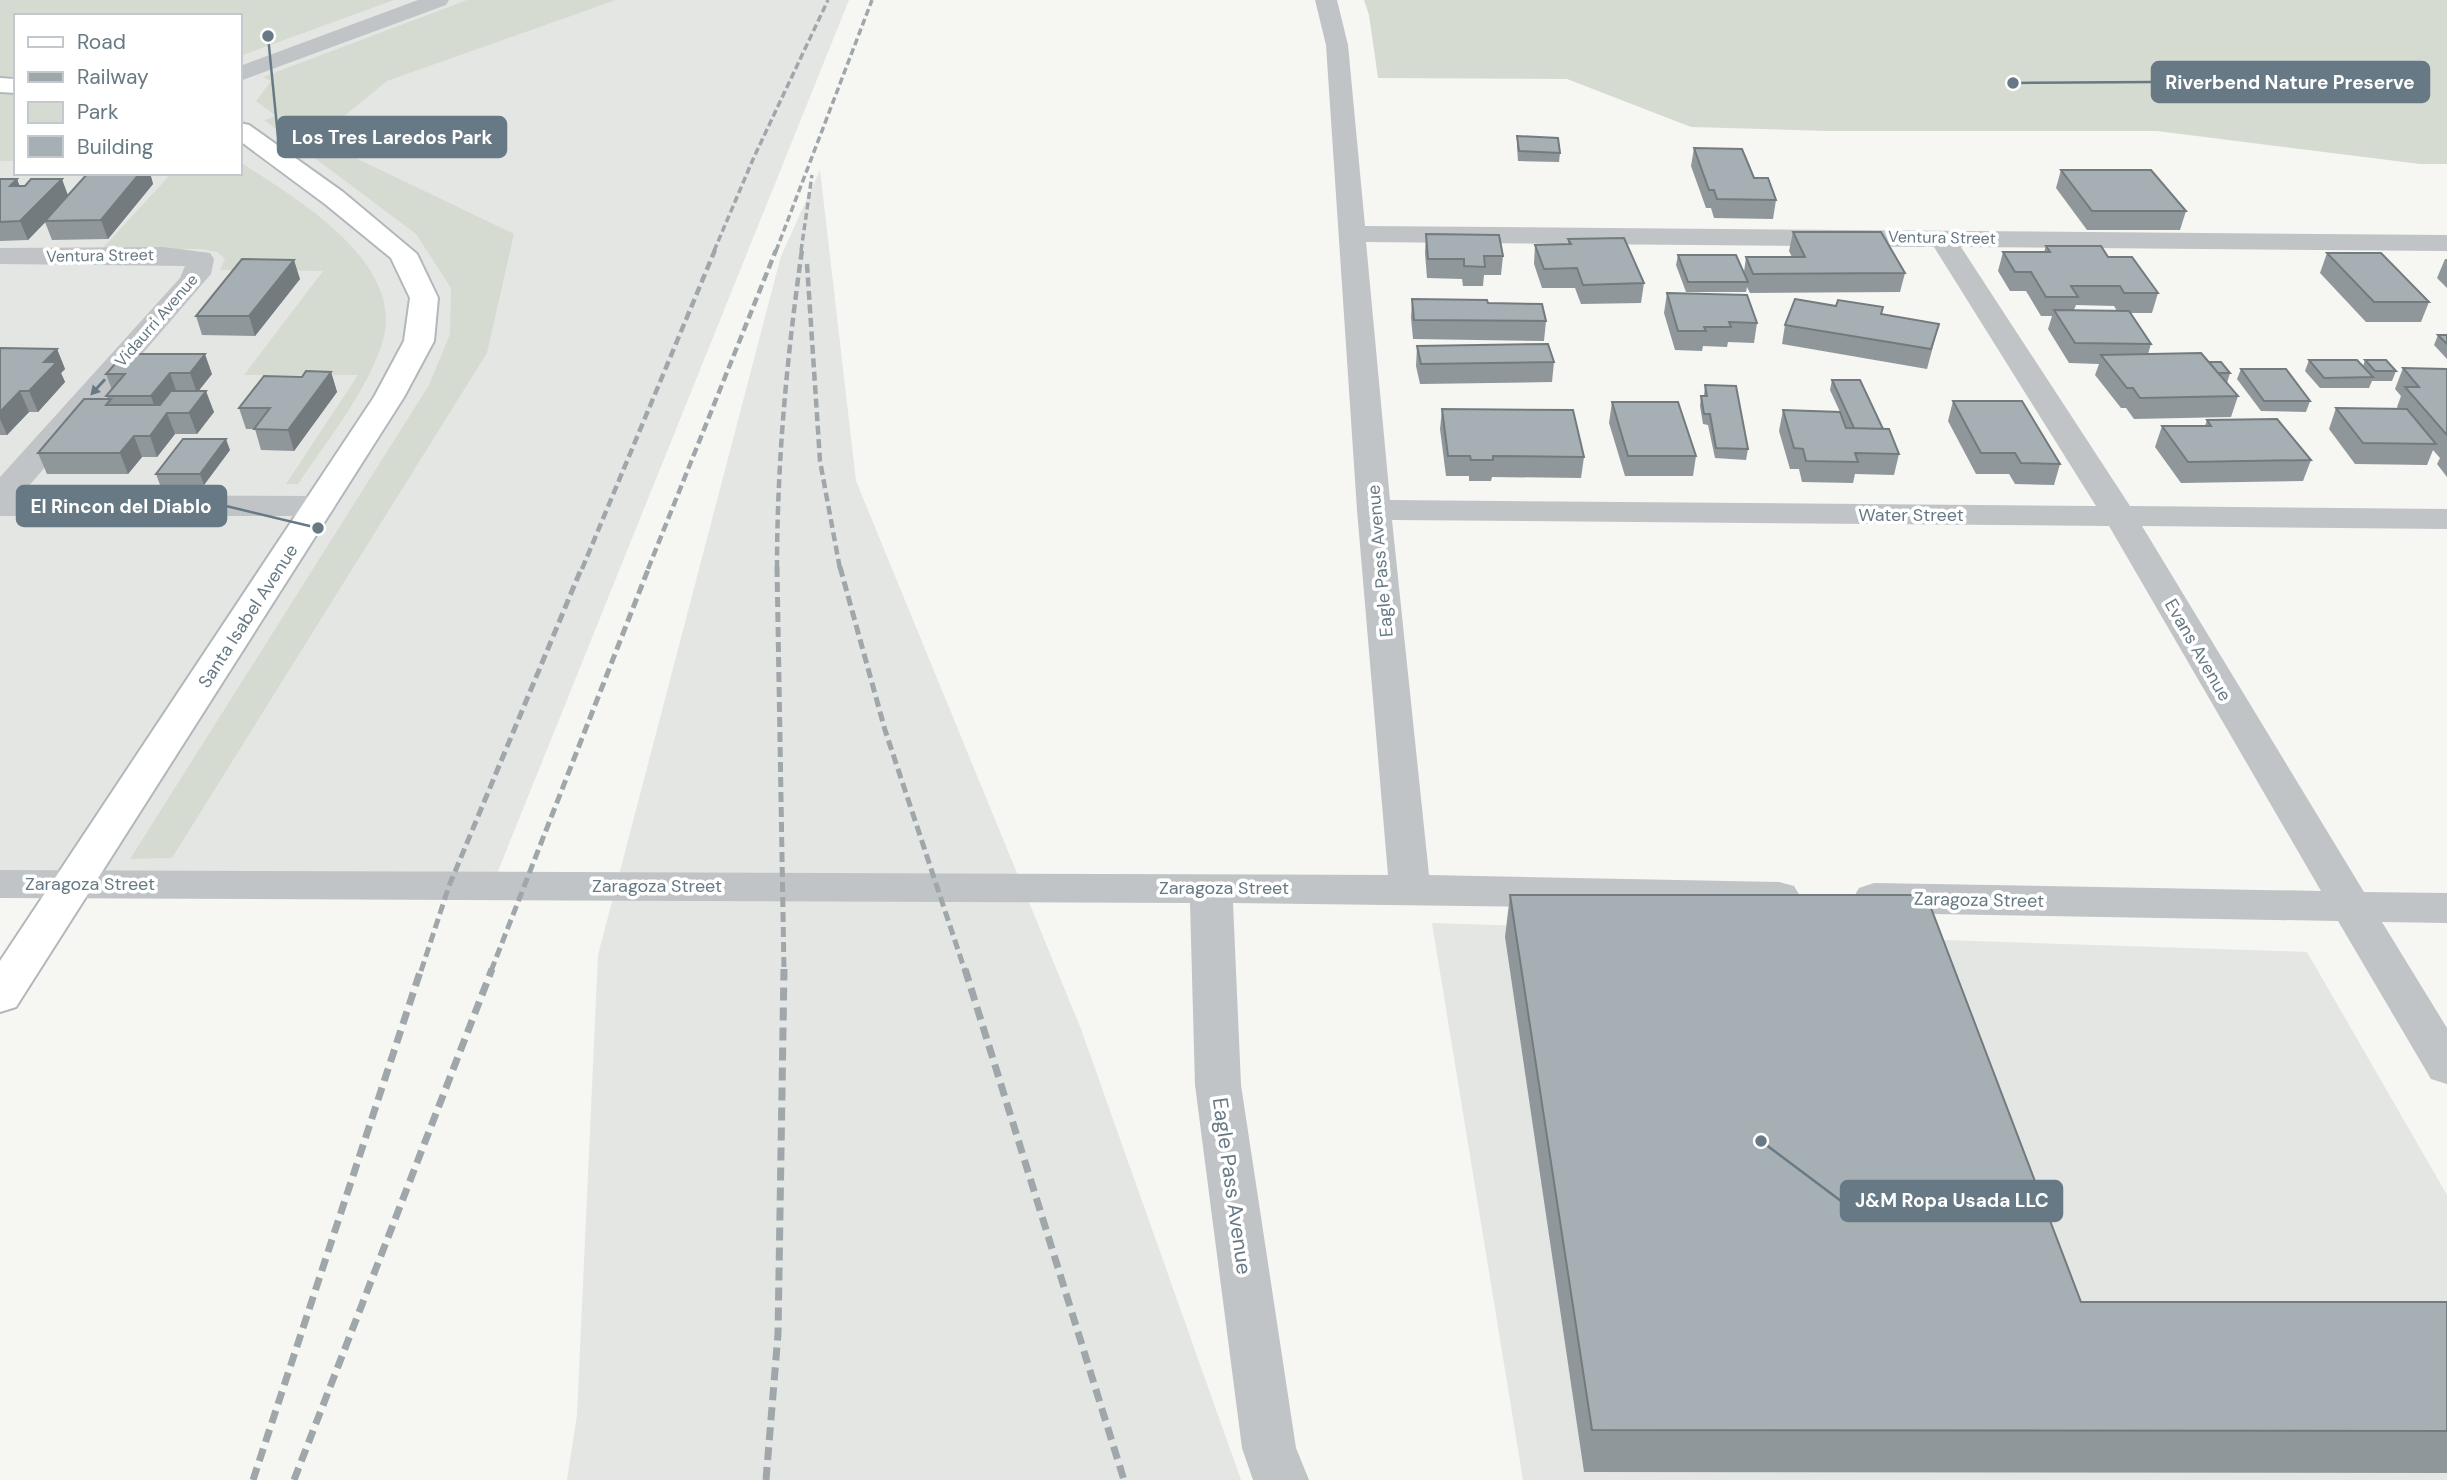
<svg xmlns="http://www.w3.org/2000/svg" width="2447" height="1480" font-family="'DM Sans',sans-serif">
<rect width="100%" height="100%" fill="#f6f6f3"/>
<path fill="#e4e6e4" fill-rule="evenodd" d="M0 0H849L492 886 0 884ZM16 16H240V173H16Z
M820 170 856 481 1081 1029 1241 1480H567L577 1415 598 955 781 256Z
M1432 923 2307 952 2447 1195V1480H1523Z"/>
<path fill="#d6dbd2" d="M0 0H394L240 56V16H16V76H0Z
M467 0H616L387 81 316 139 514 234 487 353 172 858 130 859 429 385 450 334 451 288 416 234 264 120 276 116 256 101 271 81 263 77Z
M1364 0H2447V164H2420L2157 131H1828L1691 127 1567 79 1378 78 1369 15Z
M0 92H16V161H0Z
M240 162C296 199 411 264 381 347 363 397 327 441 298 484H286L358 375H244L323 271 220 270 225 259 217 252 201 249 101 250 168 177 164 173H240Z"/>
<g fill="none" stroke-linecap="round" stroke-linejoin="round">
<g stroke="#b1b7ba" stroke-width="4">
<path id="major" d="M0 78 16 79V93L0 92Z
M240 123 249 125 343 192 417 254 438 298 434 341 404 397 16 1007 0 1012V961L374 397 404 341 410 298 391 258 325 204 240 141Z"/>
</g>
<path fill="#c0c4c7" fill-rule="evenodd" d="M418 0H449L446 5 240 81V66Z
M1315 0H1337L1348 45 1365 226 2447 235V251L1961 247 2130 506 2447 509V529L2142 526 2364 892 2447 893V923L2382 922 2447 1028V1084L2431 1079 2338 921 1874 913 1859 908 1853 898 1859 888 1874 883 2321 891 2109 526 1392 520 1429 875 1779 882 1794 886 1800 896 1794 906 1779 910 1233 903 1241 1085 1296 1448 1309 1480H1253L1242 1448 1195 1085 1190 903 0 898V870L1388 875 1357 510 1326 45ZM1366 242 1934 247 2096 506 1390 500Z
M163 247 210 253 214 259 211 274 21 495 319 496 331 499 336 506 331 513 319 516H0V477L180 278 185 266 0 264V248Z"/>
<use href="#major" fill="#fff" fill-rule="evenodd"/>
<path stroke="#9fa7ab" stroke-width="3.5" stroke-dasharray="7 3.5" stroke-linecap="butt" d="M714 251 754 157 828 0
M776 251 872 0
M801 251 812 175"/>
<path stroke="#9fa7ab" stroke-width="4.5" stroke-dasharray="9 4.5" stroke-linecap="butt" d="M807 264 820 461 840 569
M582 569 715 250
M648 569 776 250
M777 569C777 461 787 356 802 250"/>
<path stroke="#9fa7ab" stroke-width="5" stroke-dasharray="10 5" stroke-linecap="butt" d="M777 567 784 971
M840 567 885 730 965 971
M421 971 449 886 582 567
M491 971 649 567"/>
<path stroke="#9fa7ab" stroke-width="7" stroke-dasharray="13 7" stroke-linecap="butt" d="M965 969 1124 1480
M253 1480 421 969
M294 1480 492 969
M766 1480 778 1334 784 969"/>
</g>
<path fill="#8f979b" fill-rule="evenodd" d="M1517 136 1560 153 1559 162 1518 161 1517 146Z
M1694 148 1754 178 1776 200 1773 219 1714 218 1711 208H1706L1691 166Z
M2061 170 2186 211 2180 230H2087L2056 188Z
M88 173H150L153 184 108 239 52 240 45 222 28 240 0 241V179H17L19 186 68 195Z
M1793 232 1905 273 1900 292 1750 293 1747 287 1746 292H1686L1676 265 1678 255 1744 272 1746 257H1792L1789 251Z
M1426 234 1503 256 1501 275H1484L1483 286H1463L1462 279 1427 278 1425 253Z
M1568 239 1644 283 1641 303 1581 304 1575 288H1542L1534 264 1535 245 1568 244Z
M2046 246 2108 257 2158 293 2152 313H2130L2151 344 2148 354 2209 362 2230 373 2227 383 2238 396 2231 417 2134 419 2126 408H2121L2095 375 2099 364 2069 363 2048 329 2052 316H2041L2026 291H2010L1998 271 2003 252H2044ZM2076 305 2114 306 2117 311 2074 310Z
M2327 253 2429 302 2421 322H2366L2320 273Z
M2445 259H2447V288L2437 278Z
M300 279 255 336 202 335 196 316Z
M1667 293 1757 323 1754 343 1728 342 1727 347 1703 346 1702 351 1675 350 1664 313Z
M1412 299 1488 303 1546 321 1544 341 1413 339 1411 318Z
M1882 314 1939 324 1927 369 1782 344 1785 325Z
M2438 335H2447V359L2434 345Z
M1417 346 1554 362 1552 382 1420 384 1416 366Z
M0 348 57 349 65 369 61 373 65 382 38 412H29L7 435H0Z
M124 354 212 374 198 391 214 412 197 434H175L157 457H142L128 474H47L38 453 107 399 106 396 112 390 106 374Z
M2309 360 2363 366 2365 360 2396 371 2392 381H2372L2369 388H2320L2305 371Z
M2403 368 2447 369V477L2437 464 2440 458 2433 450 2427 465 2355 464 2329 429 2336 408 2398 409 2397 407 2401 396 2395 389Z
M2241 369 2310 401 2306 412 2261 411 2237 379Z
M331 372 337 392 294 451 261 450 255 429H246L239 408 302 377Z
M1832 380 1883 429 1899 454 1894 475 1855 474 1853 483 1802 482 1799 469H1790L1779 431 1783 410 1840 412 1830 390Z
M1705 385 1748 449 1746 460 1715 458 1708 425 1703 424 1700 406 1701 396H1704Z
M1953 401 2060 464 2054 485 2015 484 2009 474H1976L1948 421Z
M1612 402 1696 456 1693 476H1625L1609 423Z
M1442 409 1584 457 1581 478 1492 477 1491 481H1469V476H1446L1440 429Z
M2207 420 2311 460 2303 481 2181 483 2155 447 2162 426H2205Z
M230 450 204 485H160L156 474Z
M1510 895 2081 1302H2447V1473L1584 1472 1505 937Z"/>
<path fill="#747b7e" d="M140 173H150L153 184 108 239 101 220Z
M17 179 24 197 10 186Z
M62 179 69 198 28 240 20 221Z
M294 260 300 279 255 336 249 316Z
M57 349 65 369 61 373 65 382 38 412 29 391 44 362Z
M205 354 212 374 197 393 190 373Z
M331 372 337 392 294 451 288 430Z
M170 373 177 393 158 417 151 396Z
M20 391 29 412 7 435 0 419V412Z
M206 391 214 412 197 434 189 413Z
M167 413 175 434 157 457 150 436Z
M134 436 142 457 128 474 120 453Z
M226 439 230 450 204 485 200 474Z"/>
<path fill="#a6b0b4" stroke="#747b7e" stroke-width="2" d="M1517 136 1558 138 1560 153 1519 151Z
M1694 148 1742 149 1754 178H1768L1776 200 1717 199 1714 190H1709Z
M2061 170H2151L2186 211H2092Z
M88 173H140L101 220 45 221Z
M0 179H17L10 186H25L31 179H62L20 221 0 222Z
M1793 232H1881L1905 273 1753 274 1746 257H1805Z
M1426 234 1499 235 1503 256H1484L1485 267 1464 266V259H1428Z
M1624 238 1644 283 1583 285 1577 268 1544 269 1535 245 1571 244 1568 239Z
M2046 246H2101L2108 257H2132L2158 293H2124L2120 286H2071L2078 297H2046L2031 272H2015L2003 252H2050Z
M2327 253H2381L2429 302H2374Z
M1678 255H1736L1748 282H1688Z
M242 259 294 260 249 316H196Z
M1667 293 1747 295 1757 323 1729 322 1731 327H1704L1706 331H1678Z
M1412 299 1487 300 1488 303 1542 304 1546 321 1414 320Z
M1795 299 1836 306 1838 300 1883 307 1881 314 1939 324 1931 349 1785 325Z
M2054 310 2129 311 2151 344 2075 343Z
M2438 335H2447V344Z
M1548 344 1554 362 1421 364 1417 346Z
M0 348 57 349 44 362H57L29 391H20L0 412Z
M2201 353 2238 396 2140 398 2133 388H2127L2101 355Z
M124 354H205L190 373H170L151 396H106L125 374H106Z
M2309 360H2357L2373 377 2324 378Z
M2365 360H2386L2396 371H2375Z
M2209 362H2221L2230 373H2218Z
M2403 368 2447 369V435L2405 387H2419Z
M2241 369H2286L2310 401H2264Z
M306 371 331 372 288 430 254 429 270 408H239L264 376 302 377Z
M1832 380H1860L1883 429 1854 428Z
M1705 385 1736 386 1748 449 1716 448 1710 414H1704L1701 396H1707Z
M171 391H206L189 413H167L150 436H134L120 453H38L84 399H111L106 405H160Z
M1953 401H2022L2060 464 2021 463 2015 453H1981Z
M1612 402H1678L1696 456H1628Z
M2336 408 2407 409 2436 444 2363 443Z
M1442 409 1573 410 1584 457 1493 456V460H1471L1470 456H1448Z
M1783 410 1840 412 1846 428 1889 429 1899 454 1855 453 1858 462 1806 461 1803 449 1794 448Z
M2277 419 2311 460 2188 462 2162 426H2211L2207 420Z
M183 439H226L200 474H156Z
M1510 895H1926L2081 1302H2447V1431L1592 1430Z"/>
<defs><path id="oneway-solid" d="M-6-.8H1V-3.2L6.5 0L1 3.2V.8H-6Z" transform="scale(1.75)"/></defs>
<use fill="#667984" href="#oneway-solid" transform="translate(98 387) rotate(132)"/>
<g text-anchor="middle" stroke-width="7" stroke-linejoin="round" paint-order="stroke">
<g font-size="16" fill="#667984" stroke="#fff">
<text transform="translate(1942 237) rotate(1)" y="6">Ventura Street</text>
<text transform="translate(100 255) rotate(-1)" y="6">Ventura Street</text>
<text transform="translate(156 320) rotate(-49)" y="6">Vidaurri Avenue</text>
</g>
<g font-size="18" fill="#667984" stroke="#fff">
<text x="1911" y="521">Water Street</text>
<text transform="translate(1380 561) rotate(-95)" y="6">Eagle Pass Avenue</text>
<text transform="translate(248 616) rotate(-57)" y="6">Santa Isabel Avenue</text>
<text transform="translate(2198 650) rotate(60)" y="6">Evans Avenue</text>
<text x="90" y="890">Zaragoza Street</text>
<text x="657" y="892">Zaragoza Street</text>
<text x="1224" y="894">Zaragoza Street</text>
<text transform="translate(1979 900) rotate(1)" y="6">Zaragoza Street</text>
</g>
<g font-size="21" fill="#667984" stroke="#fff">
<text transform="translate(1232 1186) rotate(82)" y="7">Eagle Pass Avenue</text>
</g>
</g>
<path fill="none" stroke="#667984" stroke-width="2.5" d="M2013 83L2152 82M268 36L278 137M318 528L226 506M1761 1141L1841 1201"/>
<g fill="#667984" stroke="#fff" stroke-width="2.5">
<circle cx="2013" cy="83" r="7"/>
<circle cx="268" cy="36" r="7"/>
<circle cx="318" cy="528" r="7"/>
<circle cx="1761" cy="1141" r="7"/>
</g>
<g fill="#667984" stroke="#667984" stroke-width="2.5">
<rect x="2152" y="62" width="277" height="40" rx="7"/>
<rect x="278" y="117" width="228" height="40" rx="7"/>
<rect x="17" y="486" width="209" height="40" rx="7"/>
<rect x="1841" y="1181" width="221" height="40" rx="7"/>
</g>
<g font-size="19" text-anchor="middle" font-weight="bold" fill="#fff">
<text x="2290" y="89">Riverbend Nature Preserve</text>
<text x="392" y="144">Los Tres Laredos Park</text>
<text x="121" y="513">El Rincon del Diablo</text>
<text x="1952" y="1207">J&amp;M Ropa Usada LLC</text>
</g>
<rect x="14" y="14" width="228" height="161" fill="#ffffff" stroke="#c2c9ce" stroke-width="2"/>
<rect x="28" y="37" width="35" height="10" fill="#ffffff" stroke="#c2c9ce" stroke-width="2"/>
<text x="77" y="49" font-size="21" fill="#667984">Road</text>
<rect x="28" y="72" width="35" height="10" fill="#9fa7ab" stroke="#c2c9ce" stroke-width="2"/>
<text x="77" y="84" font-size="21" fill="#667984">Railway</text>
<rect x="28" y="102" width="35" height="21" fill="#d6dbd2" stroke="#c2c9ce" stroke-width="2"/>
<text x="77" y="119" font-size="21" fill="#667984">Park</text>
<rect x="28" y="136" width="35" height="21" fill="#a6b0b4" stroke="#c2c9ce" stroke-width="2"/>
<text x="77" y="154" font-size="21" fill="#667984">Building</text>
</svg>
